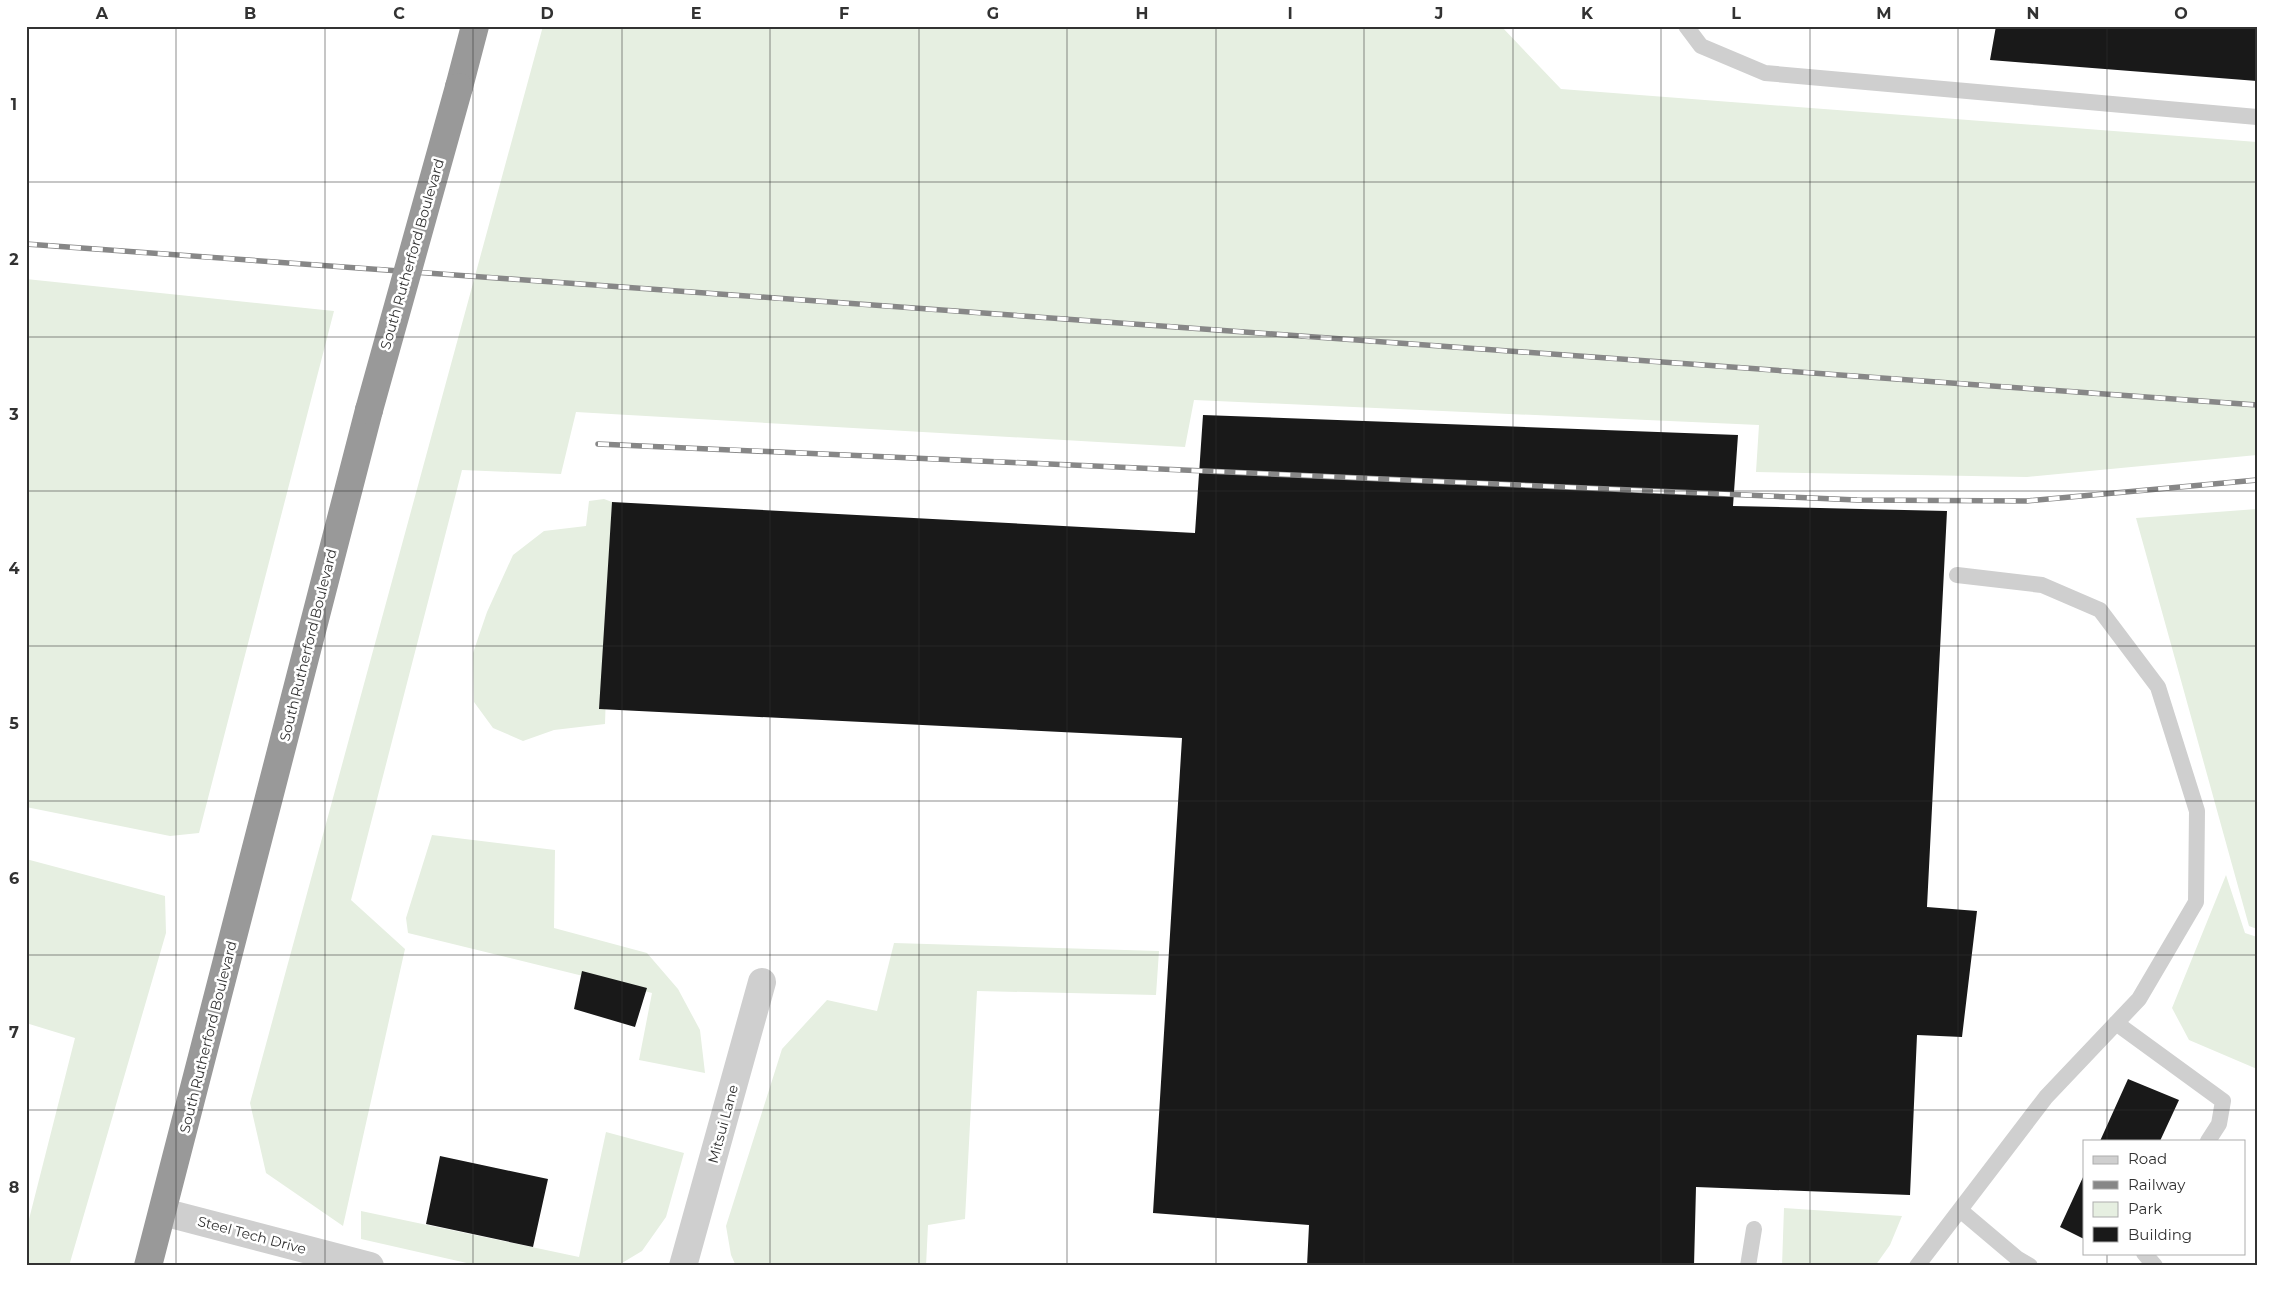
<svg xmlns="http://www.w3.org/2000/svg" width="2283" height="1292" font-family="Montserrat,sans-serif">
<rect width="100%" height="100%" fill="#fff"/>
<path fill="#e6efe1" d="M543 26H1501L1561 89 2257 142V455L2027 477 1756 472 1759 425 1194 400 1185 447 576 412 561 474 462 470 351 900 405 949 343 1226 266 1173 250 1103Z
M26 279 334 311 199 833 170 836 26 807Z
M604 499 612 502 605 724 554 730 523 741 493 728 474 702 473 653 487 612 513 555 544 531 586 526 589 501Z
M2257 509V929L2249 926 2136 518Z
M432 835 555 850 554 928 647 953 678 989 700 1030 705 1073 639 1060 652 993 408 933 406 918Z
M26 859 165 896 166 933 69 1266H26V1231L75 1038 26 1023Z
M2226 875 2245 933 2257 937V1069L2189 1040 2172 1008Z
M894 943 1159 951 1156 995 977 991 965 1219 928 1225 926 1266H736L731 1255 726 1226 782 1049 827 1000 877 1011Z
M606 1132 684 1153 666 1217 642 1251 617 1266H480L361 1239V1211L579 1257Z
M1784 1208 1902 1216 1890 1245 1875 1266H1782Z"/>
<path fill="#191919" d="M1996 26H2257V81L1990 60Z
M1203 415 1738 435 1733 506 1947 511 1927 907 1977 911 1962 1037 1917 1035 1910 1195 1696 1187 1694 1266H1307L1309 1225 1153 1213 1182 738 599 709 612 502 1195 533Z
M582 971 647 988 635 1027 574 1009Z
M2128 1079 2179 1100 2160 1141H2100Z
M440 1156 548 1179 533 1247 426 1224Z
M2084 1175V1239L2060 1227Z"/>
<g fill="none" stroke-linecap="round" stroke-linejoin="round">
<path stroke="#cfcfcf" stroke-width="16" d="M1686 26 1701 46 1765 73 2257 117
M2116 1023 2223 1101 2219 1124 2208 1141
M1960 1210 2018 1259 2030 1266
M2144 1253 2155 1266
M1748 1266 1754 1229
M1917 1266 2046 1097 2139 999 2196 902 2197 811 2158 687 2100 610 2042 585 1957 575"/>
<path stroke="#cfcfcf" stroke-width="28" d="M163 1212 370 1266
M683 1266 762 982"/>
<path stroke="#999" stroke-width="28" d="M459 87 475 26
M148 1266 369 410"/>
<g stroke="#878787" stroke-width="5.5">
<path id="rail" d="M26 244 2257 405
M598 444 1857 500 2027 501 2257 480"/>
</g>
<use href="#rail" stroke="#fff" stroke-width="4" stroke-dasharray="11" stroke-linecap="butt"/>
<path stroke="#999" stroke-width="28" d="M369 410 459 87"/>
</g>
<path fill="none" stroke="#323232" stroke-width="1" stroke-opacity="0.55" d="M176 26V1266M325 26V1266M473 26V1266M622 26V1266M770 26V1266M919 26V1266M1067 26V1266M1216 26V1266M1364 26V1266M1513 26V1266M1661 26V1266M1810 26V1266M1958 26V1266M2107 26V1141M26 182H2257M26 337H2257M26 491H2257M26 646H2257M26 801H2257M26 955H2257M26 1110H2257M2107 1253V1266"/>
<g text-anchor="middle" stroke-width="5" stroke-linejoin="round" paint-order="stroke">
<g font-size="14" fill="#323232" stroke="#fff">
<text transform="translate(412 254) rotate(-74)" y="5">South Rutherford Boulevard</text>
<text transform="translate(308 645) rotate(-76)" y="5">South Rutherford Boulevard</text>
<text transform="translate(208 1037) rotate(-76)" y="5">South Rutherford Boulevard</text>
<text transform="translate(723 1124) rotate(-75)" y="5">Mitsui Lane</text>
<text transform="translate(252 1235) rotate(15)" y="5">Steel Tech Drive</text>
</g>
</g>
<rect width="2283" height="1292" fill="none" stroke="#ffffff" stroke-width="55"/>
<rect x="2083" y="1140" width="162" height="115" fill="#ffffff" stroke="#adadad"/>
<rect x="2093" y="1156" width="25" height="8" fill="#cfcfcf" stroke="#adadad"/>
<text x="2128" y="1164" font-size="15" fill="#323232">Road</text>
<rect x="2093" y="1181" width="25" height="8" fill="#878787" stroke="#adadad"/>
<text x="2128" y="1190" font-size="15" fill="#323232">Railway</text>
<rect x="2093" y="1202" width="25" height="15" fill="#e6efe1" stroke="#adadad"/>
<text x="2128" y="1214" font-size="15" fill="#323232">Park</text>
<rect x="2093" y="1227" width="25" height="15" fill="#191919" stroke="#adadad"/>
<text x="2128" y="1240" font-size="15" fill="#323232">Building</text>
<rect x="28" y="28" width="2228" height="1236" fill="none" stroke="#323232" stroke-width="2"/>
<g font-size="16" text-anchor="middle" font-weight="bold" fill="#323232">
<text x="102" y="19">A</text>
<text x="250" y="19">B</text>
<text x="399" y="19">C</text>
<text x="547" y="19">D</text>
<text x="696" y="19">E</text>
<text x="844" y="19">F</text>
<text x="993" y="19">G</text>
<text x="1142" y="19">H</text>
<text x="1290" y="19">I</text>
<text x="1439" y="19">J</text>
<text x="1587" y="19">K</text>
<text x="1736" y="19">L</text>
<text x="1884" y="19">M</text>
<text x="2033" y="19">N</text>
<text x="2181" y="19">O</text>
<text x="14" y="110">1</text>
<text x="14" y="265">2</text>
<text x="14" y="420">3</text>
<text x="14" y="574">4</text>
<text x="14" y="729">5</text>
<text x="14" y="884">6</text>
<text x="14" y="1038">7</text>
<text x="14" y="1193">8</text>
</g>
</svg>
